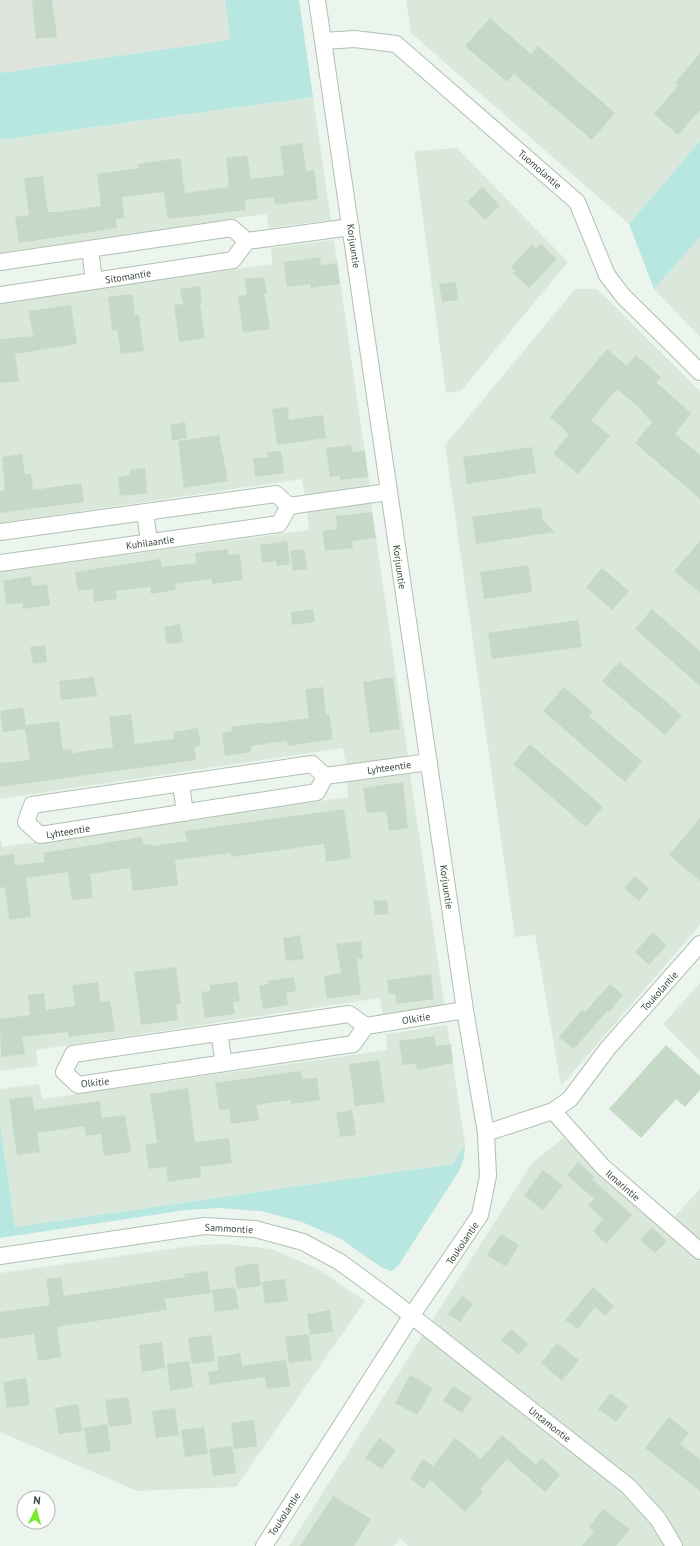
<svg xmlns="http://www.w3.org/2000/svg" width="700" height="1546" font-family="'PT Sans',sans-serif">
<rect width="100%" height="100%" fill="#ecf5ed"/>
<path fill="#dae8dc" d="M406 0H700V141L629 224 411 33Z
M313 97 331 220 269 228 266 214 0 253V140Z
M457 148 568 262 461 391 446 393 414 151Z
M700 237V337L654 289Z
M334 240 370 487 305 496 302 479 0 523V302L272 264 271 248Z
M575 289H597L700 391V925L561 1086 535 935 515 937 445 445Z
M371 503 408 757 346 765 343 748 0 799V572L309 530 307 512Z
M410 774 445 1008 383 1016 380 998 36 1050 38 1066 0 1071V836L2 847 348 797 347 782Z
M700 983V1061L663 1024Z
M447 1025 465 1144 453 1164 15 1227 0 1124V1089L39 1084 42 1099 387 1050 386 1034Z
M563 1138 674 1217 700 1189V1546H408L400 1539 394 1546H289L532 1163Z
M226 1244 272 1249 318 1269 365 1301 236 1487 137 1491 0 1432V1273L198 1245Z"/>
<path fill="#dde5dd" d="M0 0H225L230 40 0 73Z"/>
<path fill="#b8e6e1" d="M225 0H299L313 97 0 140V73L230 40Z
M700 141V237L654 289 629 224Z
M0 1124 15 1227 453 1164 465 1144 464 1158 459 1171 398 1266 391 1271 381 1267 341 1239 302 1222 261 1211 219 1208 186 1210 0 1238Z"/>
<path fill="#c5d9c6" d="M32 0H52L57 37 36 39Z
M490 18 531 54 538 46 615 113 592 140 514 74 507 82 465 46Z
M700 53V110L678 135 654 114 678 86 675 83Z
M302 143 306 171 314 170 318 199 275 205 274 197 245 200 246 210 168 219 164 192 122 197 124 218 116 219 117 228 19 243 15 217 29 215 24 178 43 176 48 212H58L101 206 97 174 139 168 138 164 180 158 185 193 229 187 226 158 247 155 251 179 284 175 280 146Z
M482 187 500 206 485 220 467 202Z
M532 244 536 248 541 244 557 259 529 288 513 273 515 271 511 267Z
M320 257 321 265 337 263 340 284 311 288V284L287 287 284 262Z
M264 277 267 294H264L270 329 243 333 238 296 247 295 245 279Z
M456 282 458 300 442 302 439 284Z
M200 286 202 303H200L205 338 179 342 174 305 183 304 180 289Z
M132 294 135 315H139L144 351 121 354 117 330 112 331 108 297Z
M71 305 77 344 15 354 19 381 0 383V339L33 336 29 311Z
M607 349 627 366 636 355 661 377 656 382 691 413 675 434 700 455V499L635 443 652 422 642 412 643 411 617 389 591 420 610 436 578 474 553 454 569 434 550 417Z
M288 407 289 420 323 415 326 438 277 445 272 409Z
M185 422 187 438 172 441 170 425Z
M219 435 228 481 184 488 178 441Z
M351 445 352 452 365 451 368 477 340 480V476L330 477 326 448Z
M532 447 536 473 467 484 463 457Z
M281 451 284 473 255 477 253 458 268 457 267 452Z
M22 454 25 474H31L33 490 81 483 84 502 0 513V491L5 490 2 457Z
M145 468 147 493 120 496 118 477 130 475V470Z
M541 507 543 521 555 532 476 544 472 517Z
M372 512 376 538 352 541 353 548 325 551 322 531 337 529 336 516Z
M287 541 290 564 277 566 276 561 262 563 260 545Z
M700 541V593L674 571Z
M228 549 229 555 240 554 243 580 212 584V579L175 584 176 590 151 594 150 587 116 591 117 599 94 602 93 589 78 591 75 572 160 559 162 567 196 563 195 553Z
M304 549 307 569 293 571 290 551Z
M528 565 532 592 484 599 480 572Z
M602 568 629 591 612 610 586 587Z
M31 576 32 586 47 584 50 605 23 609 22 603 6 605 3 581Z
M313 609 315 622 292 625 291 612Z
M652 609 700 651V686L635 629Z
M578 620 582 647 492 659 488 633Z
M180 624 183 642 167 644 164 627Z
M45 645 47 662 33 664 30 647Z
M619 662 682 715 665 735 602 681Z
M94 677 97 696 61 700 59 681Z
M393 677 400 729 370 733 363 682Z
M323 687 326 715 329 714 333 739 288 746 287 741 251 746V752L225 756 222 733 232 731 231 727 265 722V724L309 718 305 689Z
M564 687 593 712 589 716 642 761 625 782 543 711Z
M23 707 26 725 59 721 63 750 71 749 72 753 113 747 109 717 131 714 135 744 174 739V732L198 728 201 746 194 747 196 760 0 787V763L30 760 25 729 3 732 0 711Z
M530 744 603 807 586 827 513 764Z
M403 782 408 828 389 831 386 811 367 813 363 788Z
M344 809 351 858 326 862 324 844 231 857V853L175 860 178 885 133 891 130 868 90 874 93 898 72 900 68 872 26 878 31 917 9 920 5 887 0 888V856L14 854 15 865 45 862 43 853 142 837 144 845 151 844 152 846 187 841 185 831Z
M700 818V881L669 855Z
M635 876 649 889 639 901 624 888Z
M387 900 389 914 375 915 373 901Z
M653 932 667 945 649 965 635 952Z
M300 935 304 959 286 961 283 938Z
M361 941 363 959H357L361 994 327 999 324 976 341 973 336 944Z
M176 967 181 1004 176 1005 178 1020 141 1025 134 972Z
M431 974 434 999 397 1004 395 994H389L387 980Z
M294 977 296 991 286 993 288 1005 263 1009 259 986 268 984 267 981Z
M98 982 100 1002 110 1001 115 1031 69 1037 68 1032 22 1037 25 1054 1 1057 0 1019 30 1015 28 995 44 993 46 1010 75 1006 72 985Z
M237 982 240 1001 233 1002 235 1014 205 1018 201 992 210 991V985Z
M610 984 623 995 609 1012 607 1011 574 1049 559 1037 582 1010 585 1012Z
M434 1036 436 1046 451 1044 453 1063 417 1070 416 1064 403 1065 399 1041Z
M666 1045 700 1076V1090L685 1107 676 1099 641 1138 609 1109Z
M379 1060 385 1102 355 1106 349 1064Z
M301 1071 302 1079 317 1078 320 1100 291 1104V1100L256 1105 259 1120 231 1124 229 1109 219 1110 215 1083Z
M188 1088 195 1142 229 1138 232 1163 200 1167 201 1177 168 1182 166 1167 149 1169 145 1144 157 1143 150 1094Z
M32 1096 34 1110 100 1101 102 1118 125 1115 131 1152 104 1156 101 1134 86 1136 84 1126 37 1133 40 1152 17 1155 9 1099Z
M352 1110 356 1135 340 1137 336 1113Z
M578 1162 594 1176 592 1179 632 1215 606 1244 593 1231 603 1219 588 1205 594 1199 567 1175Z
M543 1170 563 1185 543 1210 524 1195Z
M652 1227 667 1241 655 1253 640 1240Z
M501 1234 519 1245 506 1267 487 1255Z
M258 1263 261 1286 237 1289 234 1267Z
M207 1271 211 1293 165 1299 167 1310 57 1327 61 1357 38 1361 34 1334 0 1339V1312L50 1305 46 1279 61 1277 64 1296 185 1277 184 1274Z
M285 1279 288 1301 265 1304 262 1282Z
M235 1287 239 1309 215 1312 212 1290Z
M593 1287 614 1306 605 1316 595 1307 578 1329 565 1320Z
M462 1296 473 1304 460 1322 448 1314Z
M330 1310 333 1332 310 1335 307 1314Z
M511 1329 528 1344 519 1355 501 1340Z
M308 1334 312 1360 289 1363 285 1337Z
M211 1335 215 1361 192 1364 188 1338Z
M162 1342 165 1368 142 1372 139 1345Z
M557 1343 579 1360 562 1381 541 1363Z
M240 1353 242 1366 286 1360 290 1386 267 1389 265 1377 210 1385 208 1372 219 1370 217 1357Z
M189 1361 193 1387 170 1391 167 1364Z
M410 1375 433 1388 417 1415 395 1403Z
M26 1378 30 1405 7 1408 3 1382Z
M453 1386 472 1398 462 1413 443 1401Z
M610 1393 628 1406 616 1422 598 1409Z
M128 1397 132 1424 109 1427 105 1400Z
M78 1404 82 1431 59 1434 55 1408Z
M175 1408 179 1435 156 1438 152 1411Z
M669 1417 689 1433 680 1444 700 1459V1491L645 1448Z
M254 1420 257 1446 234 1449 231 1423Z
M107 1424 111 1451 88 1454 84 1428Z
M204 1427 208 1454 185 1457 181 1430Z
M502 1435 536 1465 542 1458 560 1475 545 1492 507 1459 480 1489 483 1492 465 1512 430 1480 424 1489 410 1479 423 1459 433 1466 455 1438 481 1459Z
M379 1438 396 1450 382 1469 365 1458Z
M232 1446 236 1473 213 1476 209 1449Z
M333 1496 371 1519 354 1546H300Z
M603 1509 630 1529 616 1546H582L594 1531 589 1527Z"/>
<g fill="none" stroke-linecap="round" stroke-linejoin="round">
<g stroke="#afc0b1" stroke-width="18">
<path id="street" d="M317 0 465 1010 486 1133
M323 41 355 39 396 44 577 202 607 275 623 296 700 372
M90 249 94 281
M0 262 232 228 247 241
M0 295 233 260 247 241 351 227
M145 512 149 542
M0 532 276 494 289 506 388 492
M0 563 279 524 289 506
M325 776 317 792 40 835 26 822 32 805 312 764 325 776 429 762
M181 784 185 813
M366 1026 353 1044 78 1085 64 1072 73 1054 349 1014 366 1026 465 1010
M219 1033 224 1063
M553 1111 603 1167 700 1251
M0 1256 204 1226 255 1229 303 1242 340 1262 389 1298 628 1486 658 1519 674 1546
M264 1546 412 1315 480 1215 488 1176 486 1133 553 1111 570 1099 608 1048 700 944"/>
</g>
<use href="#street" stroke="#fff" stroke-width="16"/>
</g>
<g text-anchor="middle" stroke-width="3" stroke-linejoin="round" paint-order="stroke">
<g font-size="10" fill="#3a493b" stroke="#fff">
<text transform="translate(540 169) rotate(41)" y="4">Tuomolantie</text>
<text transform="translate(354 246) rotate(82)" y="4">Korjuuntie</text>
<text transform="translate(128 276) rotate(-9)" y="4">Sitomantie</text>
<text transform="translate(150 542) rotate(-8)" y="4">Kuhilaantie</text>
<text transform="translate(400 567) rotate(82)" y="4">Korjuuntie</text>
<text transform="translate(389 767) rotate(-8)" y="4">Lyhteentie</text>
<text transform="translate(68 831) rotate(-9)" y="4">Lyhteentie</text>
<text transform="translate(447 887) rotate(82)" y="4">Korjuuntie</text>
<text transform="translate(659 991) rotate(-48)" y="4">Toukolantie</text>
<text transform="translate(416 1018) rotate(-9)" y="4">Olkitie</text>
<text transform="translate(95 1082) rotate(-6)" y="4">Olkitie</text>
<text transform="translate(623 1185) rotate(41)" y="4">Ilmarintie</text>
<text transform="translate(229 1228) rotate(3)" y="4">Sammontie</text>
<text transform="translate(462 1243) rotate(-56)" y="4">Toukolantie</text>
<text transform="translate(550 1424) rotate(38)" y="4">Untamontie</text>
<text transform="translate(284 1514) rotate(-57)" y="4">Toukolantie</text>
</g>
</g>
<g transform="translate(36 1510) rotate(6)"><circle r="19" fill="#ffffff" stroke="#b0b6b1"/>
<path d="M0-3L7 15L0 10L-7 15Z" fill="#78eb2c"/>
<text y="-6" font-size="11" font-weight="bold" text-anchor="middle" fill="#3a493b">N</text>
</g>
</svg>
